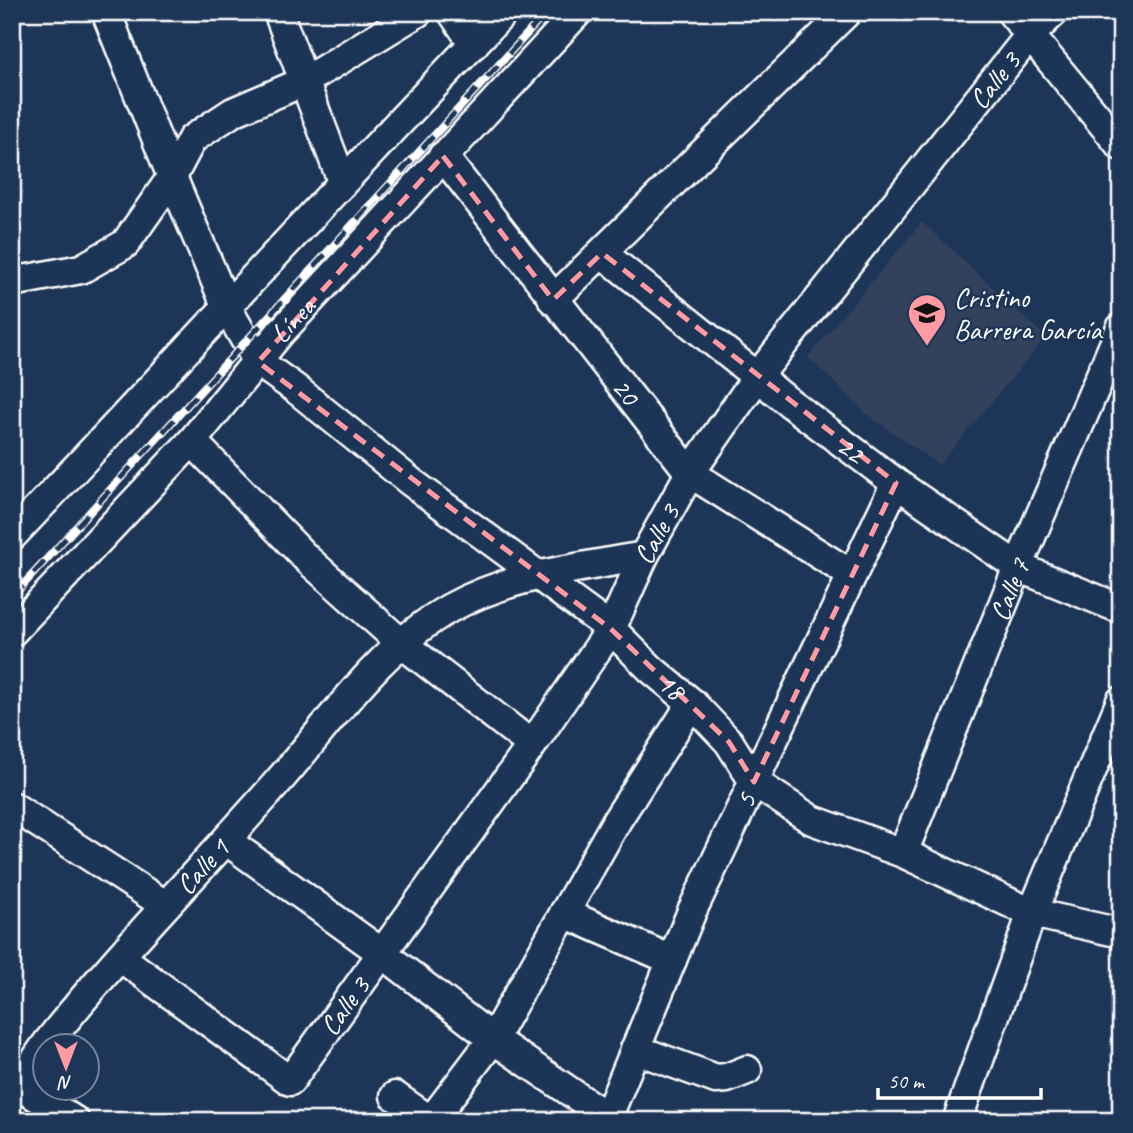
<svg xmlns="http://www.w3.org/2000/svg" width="1133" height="1133" font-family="Caveat,sans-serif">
<rect width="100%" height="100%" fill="#1d3557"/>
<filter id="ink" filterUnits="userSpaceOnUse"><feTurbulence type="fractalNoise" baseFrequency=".0143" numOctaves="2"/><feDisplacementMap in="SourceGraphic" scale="14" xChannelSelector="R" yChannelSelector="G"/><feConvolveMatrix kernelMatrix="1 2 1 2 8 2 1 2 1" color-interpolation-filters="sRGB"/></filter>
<g filter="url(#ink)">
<path fill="#31425d" d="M922 222 1046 337 939 465 869 416 808 357Z"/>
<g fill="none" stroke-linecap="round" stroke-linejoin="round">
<g stroke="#fff" stroke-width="33">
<g id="minor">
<path id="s1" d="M106 12 172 177 227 308 258 362 296 389 411 482 611 629 651 669 692 703 729 742 754 782 812 820 903 853 1032 913 1121 933"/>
<path d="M278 12 342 181"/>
<path d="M452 12 474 44"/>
<path d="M1011 12 1121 146"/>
<path id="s2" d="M443 156 690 473 852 575"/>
<path id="s3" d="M602 253 790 403 896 483 1018 567 1121 609"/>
<path d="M12 282 81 269 125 244 172 177 192 139 233 112 305 81 418 12"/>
<path d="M553 300 847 12"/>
<path d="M192 441 307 559 400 642 532 745"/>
<path d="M12 536C177 362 338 185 504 12"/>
<path id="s4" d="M12 632 192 441 279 334 578 12"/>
<path d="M12 806 165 905"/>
<path d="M227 841 382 953 493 1039 613 1121"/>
<path id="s5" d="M903 853 1018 567 1121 328"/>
<path d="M564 913 672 960"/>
<path id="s6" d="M120 957 290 1081 532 745 611 629 644 556 690 473 757 377 1030 35 1054 12"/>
<path d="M635 1049 716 1079 727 1078 747 1070"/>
<path d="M12 1081 75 1121"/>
<path id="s7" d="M12 1095C25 1078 35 1059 48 1042 119 952 200 871 276 784 330 723 378 649 450 608 509 575 579 568 644 556"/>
<path d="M395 1096 431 1121"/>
<path d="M431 1121 493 1039 617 820 692 703"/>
<path id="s8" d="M606 1121 692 911 896 483"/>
<path d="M957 1121 1032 913 1121 701"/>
</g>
</g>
<use href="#minor" stroke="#1d3557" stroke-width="28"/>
<g stroke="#fff" stroke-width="8">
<path id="rail" d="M12 597 547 12"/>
</g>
<use href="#rail" stroke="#1d3557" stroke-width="5" stroke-dasharray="16" stroke-linecap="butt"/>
</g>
</g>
<path fill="none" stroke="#ff9aa2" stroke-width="5" stroke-dasharray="14 9" stroke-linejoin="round" d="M443 156 553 300 602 253 896 483 754 782 729 742 611 629 258 362Z"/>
<defs>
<g id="school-pin" transform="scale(2.0125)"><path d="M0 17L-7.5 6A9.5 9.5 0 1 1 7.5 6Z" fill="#ff9aa2" stroke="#1d3557"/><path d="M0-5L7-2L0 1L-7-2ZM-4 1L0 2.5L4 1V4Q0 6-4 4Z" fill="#111"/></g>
</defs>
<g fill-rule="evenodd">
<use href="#school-pin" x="927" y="313"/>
</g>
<g text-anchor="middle" stroke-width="5" stroke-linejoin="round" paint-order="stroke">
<g font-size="28" fill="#fff" stroke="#1d3557">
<text dy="10" stroke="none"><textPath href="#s6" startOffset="1437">Calle 3</textPath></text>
<text dy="10" stroke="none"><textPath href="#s4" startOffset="420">Línea</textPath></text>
<text dy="10" stroke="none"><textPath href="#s2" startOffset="298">20</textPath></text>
<text dy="10" stroke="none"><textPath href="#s3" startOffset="317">22</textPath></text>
<text dy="10" stroke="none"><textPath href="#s6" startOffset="870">Calle 3</textPath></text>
<text dy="10" stroke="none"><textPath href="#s5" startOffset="284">Calle 7</textPath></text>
<text dy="10" stroke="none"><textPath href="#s1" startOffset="908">18</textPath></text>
<text dy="10" stroke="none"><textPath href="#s8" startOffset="350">5</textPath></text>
<text dy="10" stroke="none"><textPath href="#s7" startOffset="298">Calle 1</textPath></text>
<text dy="10" stroke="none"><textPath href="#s6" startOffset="303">Calle 3</textPath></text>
</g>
<g font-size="28" fill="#fff" stroke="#1d3557" text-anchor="start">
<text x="954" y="307">Cristino<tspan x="954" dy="32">Barrera García</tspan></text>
</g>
</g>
<rect width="1133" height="1133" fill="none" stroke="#1d3557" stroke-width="42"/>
<rect x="21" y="21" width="1091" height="1091" fill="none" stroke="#fff" stroke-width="2.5" filter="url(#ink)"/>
<g transform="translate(66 1067) rotate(180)"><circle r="33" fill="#1d3557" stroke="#77869a" stroke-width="2"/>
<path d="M0-5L12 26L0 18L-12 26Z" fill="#ff9aa2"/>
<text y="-10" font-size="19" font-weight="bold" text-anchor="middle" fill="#ffffff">N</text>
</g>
<path d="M878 1088v10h163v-10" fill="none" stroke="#ffffff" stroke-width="3.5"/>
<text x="888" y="1088" font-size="21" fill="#ffffff" stroke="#1d3557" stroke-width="5" paint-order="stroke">50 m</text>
</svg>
